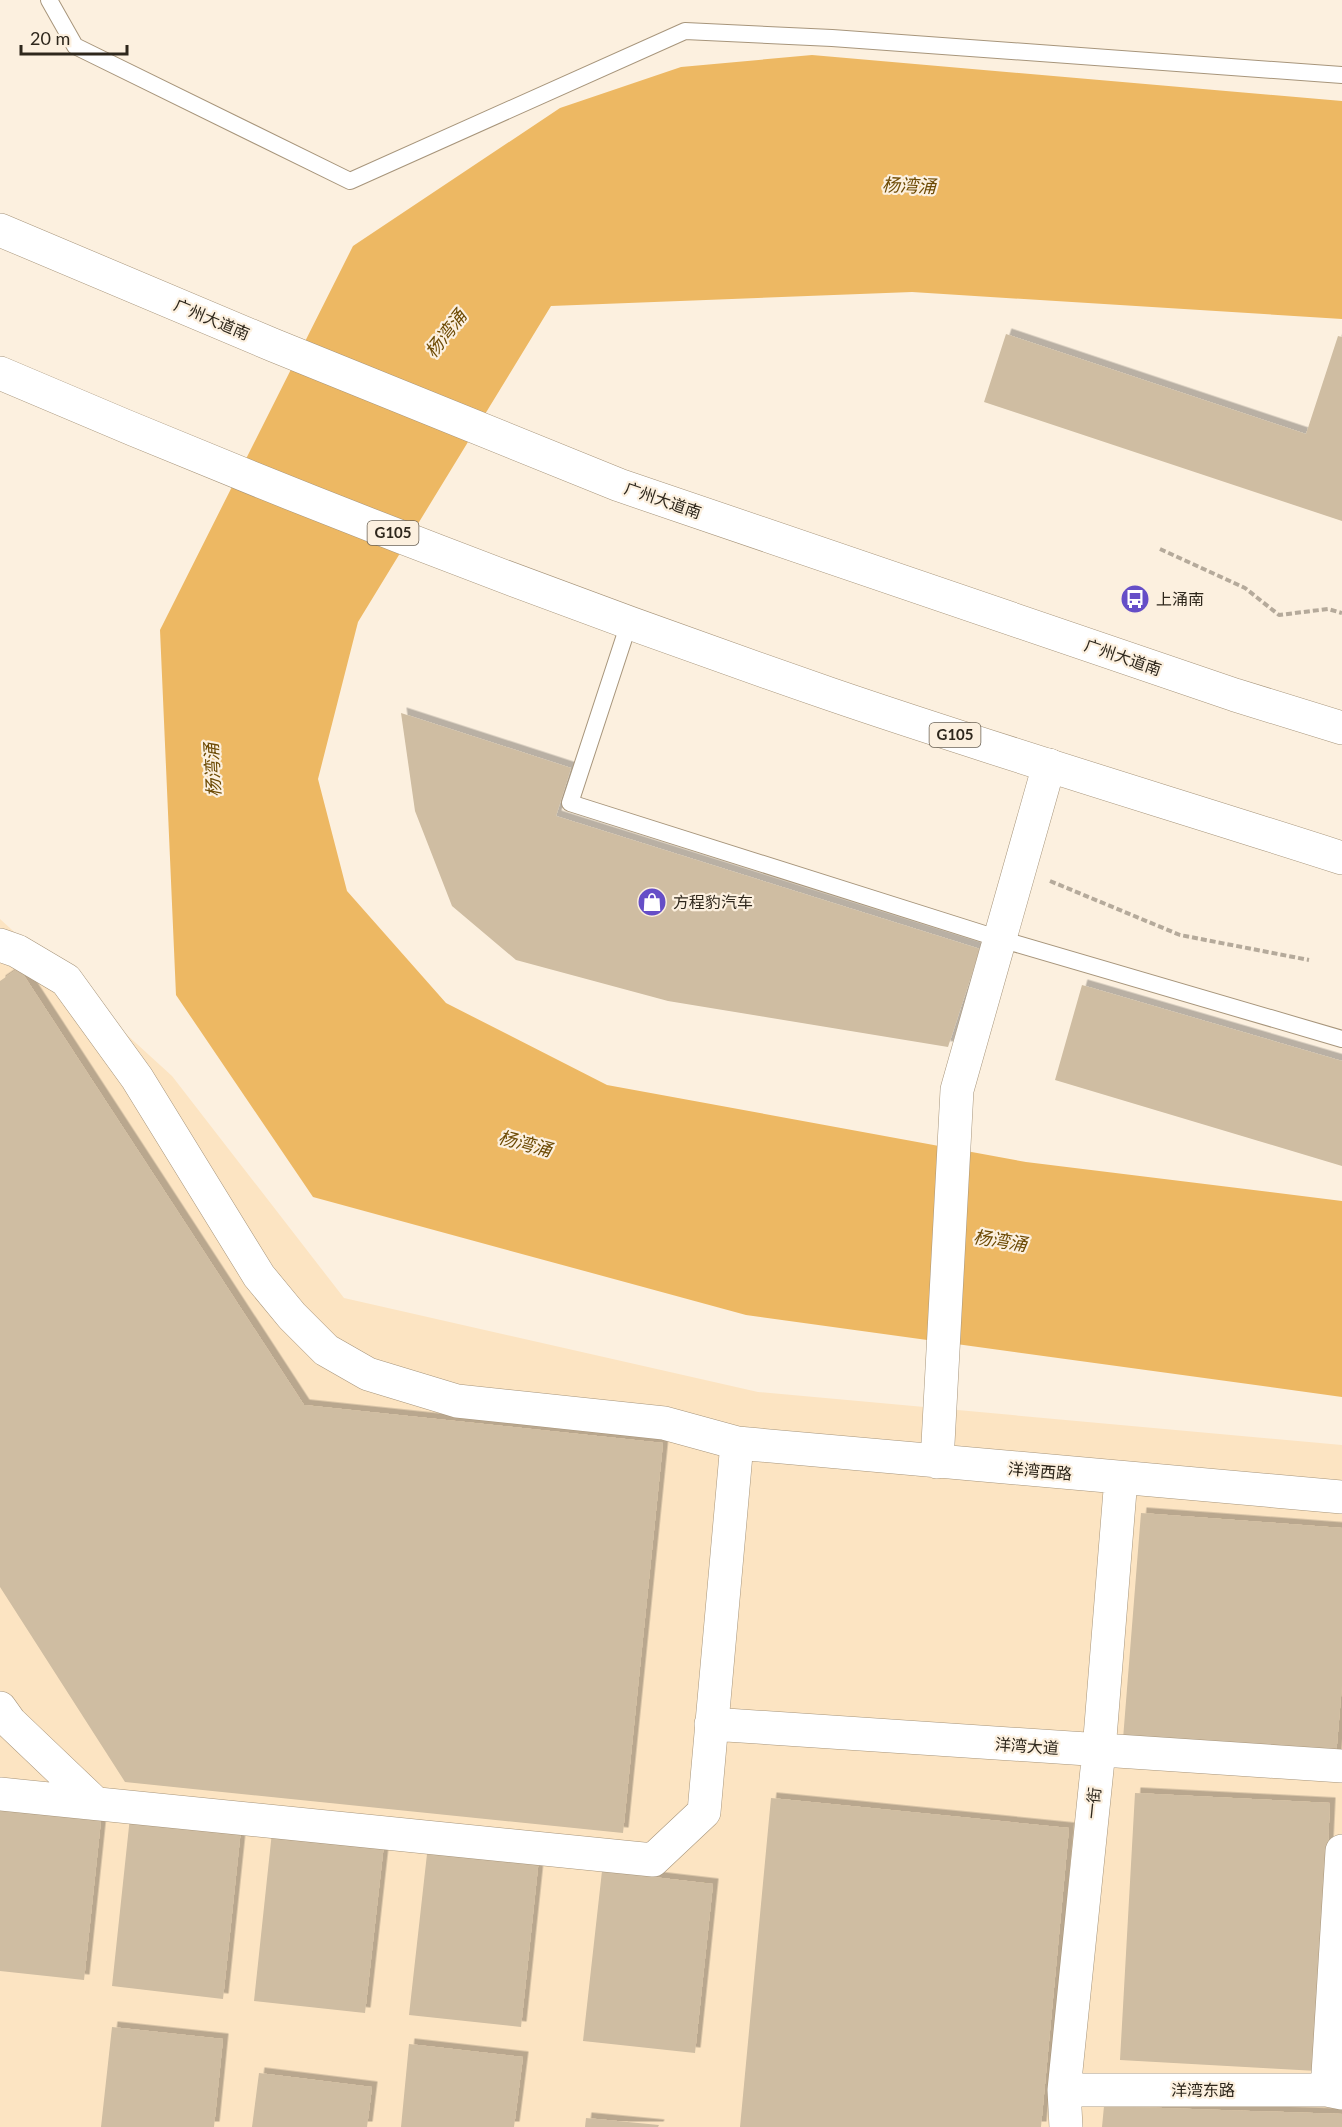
<svg xmlns="http://www.w3.org/2000/svg" width="1342" height="2127" font-family="Lato,'Noto Sans SC',sans-serif">
<defs>
<filter id="shadow"><feDropShadow dx="5.5" dy="-5.5" stdDeviation="0" flood-color="#0004"/></filter>
</defs>
<rect width="100%" height="100%" fill="#fcf0df"/>
<path fill="#fce4c2" d="M0 919 172 1076 344 1298 758 1392 1342 1445V2127H0Z"/>
<path fill="#edb863" d="M812 55 1342 101V319L912 292 551 306 358 622 318 779 347 891 446 1003 607 1085 1026 1162 1342 1201V1397L746 1315 313 1197 176 995 160 630 353 246 560 108 681 67Z"/>
<path fill="#cfbda2" filter="url(#shadow)" d="M1006 334 1306 434 1338 336 1342 337V521L984 402Z
M401 713 571 768 556 816 980 949 948 1047 668 1001 516 960 452 906 415 811Z
M19 968 304 1405 663 1443 623 1833 125 1782 0 1587V981Z
M1082 985 1342 1061V1166L1055 1080Z
M1141 1513 1342 1528V1685L1336 1756 1123 1739Z
M1135 1793 1330 1803 1317 2071 1120 2060Z
M771 1798 1069 1828 1041 2127H740Z
M0 1800 102 1811 84 1980 0 1971Z
M130 1817 241 1829 223 1999 112 1986Z
M272 1832 384 1844 365 2013 254 2001Z
M428 1845 539 1858 521 2027 409 2015Z
M602 1871 713 1884 695 2053 583 2041Z
M112 2027 223 2039 214 2127H101Z
M409 2044 523 2057 514 2127H401Z
M259 2073 372 2087 367 2127H252Z
M1104 2106 1342 2114V2127H1102Z
M586 2118 659 2125 658 2127H585Z"/>
<g fill="none" stroke-linecap="round" stroke-linejoin="round">
<g stroke="#a7957b" stroke-width="18">
<path id="lane" d="M49 0 75 46 350 181 685 31 832 38 1342 75
M629 623 570 803 1000 939 1342 1039"/>
</g>
<g stroke="#a7957b" stroke-width="34">
<path id="street" d="M0 945 17 951 66 980 137 1078 259 1276 292 1316 326 1350 368 1374 457 1401 664 1423 737 1443 1342 1497
M937 1462 957 1090 1049 765
M0 1708 10 1722 95 1803
M711 1724 1342 1766
M0 1794 653 1860 704 1812 737 1443
M1064 2090H1327L1342 2093
M1327 2090 1342 1851
M1066 2127 1064 2090 1099 1750 1121 1478"/>
</g>
<g stroke="#a7957b" stroke-width="34">
<path id="highway" d="M0 230 273 345 619 485 1235 695 1342 728
M0 373C272 490 549 597 830 694 999 752 1171 803 1342 858"/>
</g>
<path stroke="#b5aa9b" stroke-width="4" stroke-dasharray="6 3" stroke-linecap="butt" d="M1160 549 1245 588 1279 615 1328 609 1342 613
M1050 881 1180 935 1309 960"/>
<use href="#lane" stroke="#fff" stroke-width="16"/>
<use href="#street" stroke="#fff" stroke-width="33"/>
<use href="#highway" stroke="#fff" stroke-width="33"/>
</g>
<defs>
<g id="bus-disc" transform="scale(1.5)"><circle r="9.5" fill="#654ec7" stroke="#fcf0df"/><path d="M-5-6H5V4H4V6H2V4H-2V6H-4V4H-5ZM-3.5-4V0h7V-4ZM-3.5 1.2v1.5H-2V1.2ZM2 1.2v1.5H3.5V1.2Z" fill="#fff"/></g>
<g id="shop-disc" transform="scale(1.5)"><circle r="9.5" fill="#654ec7" stroke="#fcf0df"/><path d="M-5-2.5h2.3a2.7 3.5 0 0 1 5.4 0H5L5.5 6h-11ZM-1.5-2.5h3a1.5 2.3 0 0 0-3 0Z" fill="#fff"/></g>
</defs>
<g fill-rule="evenodd">
<use href="#bus-disc" x="1135" y="599"/>
<use href="#shop-disc" x="652" y="902"/>
</g>
<g text-anchor="middle" stroke-width="4.5" stroke-linejoin="round" paint-order="stroke">
<g fill="#fcf0df" stroke="#6c6356" stroke-width="1.5">
<rect x="367.5" y="521" width="51" height="24" rx="4.5"/>
<rect x="929.5" y="723" width="51" height="24" rx="4.5"/>
</g>
<g font-size="15" font-weight="bold" fill="#2e271c">
<text x="393" y="538">G105</text>
<text x="955" y="740">G105</text>
</g>
<g font-size="16" fill="#2e271c" stroke="#fcf0df">
<text transform="translate(212 319) rotate(23)" y="6">广州大道南</text>
<text transform="translate(663 500) rotate(19)" y="6">广州大道南</text>
<text transform="translate(1123 657) rotate(19)" y="6">广州大道南</text>
<text transform="translate(1040 1471) rotate(5)" y="6">洋湾西路</text>
<text transform="translate(1027 1746) rotate(4)" y="6">洋湾大道</text>
<text transform="translate(1093 1803) rotate(-84)" y="6">一街</text>
<text x="1203" y="2096">洋湾东路</text>
</g>
<g font-size="16" fill="#2e271c" stroke="#fcf0df" text-anchor="start">
<text x="1156" y="605">上涌南</text>
<text x="673" y="908">方程豹汽车</text>
</g>
<g font-size="18" font-style="italic" fill="#6d4a04" stroke="#fcf0df">
<text transform="translate(909 186) rotate(2)" y="6">杨湾涌</text>
<text transform="translate(446 334) rotate(-52)" y="6">杨湾涌</text>
<text transform="translate(213 770) rotate(-93)" y="6">杨湾涌</text>
<text transform="translate(525 1144) rotate(15)" y="6">杨湾涌</text>
<text transform="translate(1000 1241) rotate(9)" y="6">杨湾涌</text>
</g>
</g>
<path d="M21 45v9h106v-9" fill="none" stroke="#2e271c" stroke-width="3"/>
<text x="30" y="45" font-size="18" fill="#2e271c" stroke="#fcf0df" stroke-width="4.5" paint-order="stroke">20 m</text>
</svg>
